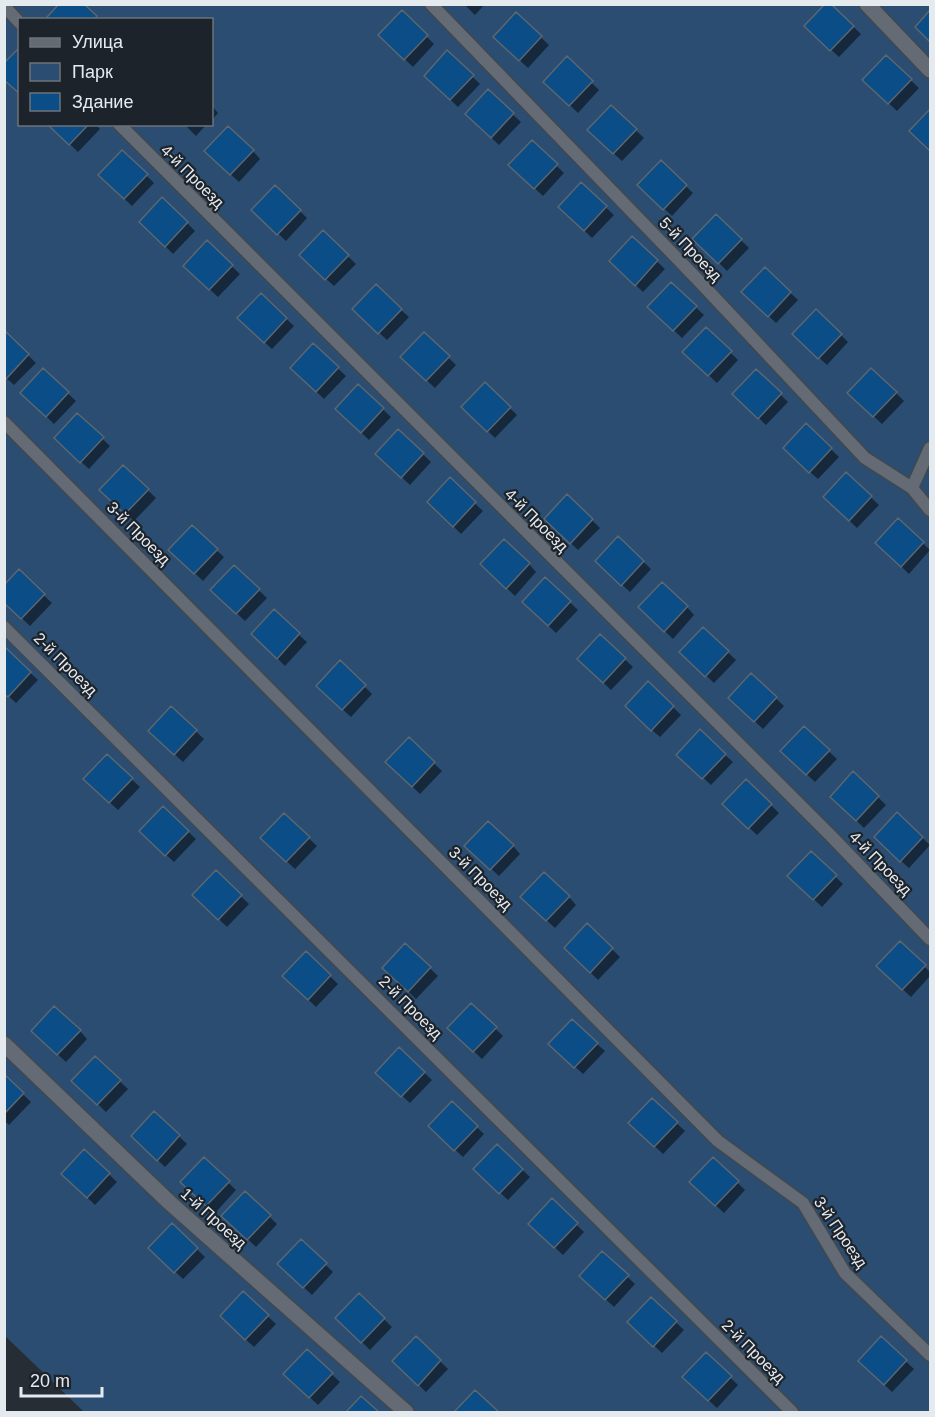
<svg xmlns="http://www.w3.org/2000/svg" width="935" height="1417" font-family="Arial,sans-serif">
<rect width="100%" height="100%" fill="#262d34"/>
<path fill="#2a4d71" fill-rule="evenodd" d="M4 5H930V1412H84L5 1336ZM20 20H212V124H20Z"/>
<path fill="#0007" d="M464 4H485L475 15Z
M829 4 861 34 839 57 814 34Z
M402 12 434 44 413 67 380 35Z
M516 14 549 45 528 68 495 37Z
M448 53 480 84 458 107 426 76Z
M886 57 919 88 897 111 864 80Z
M567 59 599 90 578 113 545 81Z
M488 92 521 122 499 145 475 122Z
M212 106 218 113 212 120Z
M611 107 644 138 622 161 597 138Z
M930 111V150L911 131Z
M49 124H95L100 129 78 152Z
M184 124H207L196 136Z
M532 142 564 173 543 196 510 165Z
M253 151 260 159 239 182 214 159Z
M122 152 154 183 132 206 100 175Z
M661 162 693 193 672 216 639 185Z
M581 184 614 215 592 238 565 212Z
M275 187 307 218 286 241 253 210Z
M163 199 195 231 173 254 141 222Z
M716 216 749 248 727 271 695 239Z
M323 232 356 264 334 286 309 263Z
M632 238 665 269 643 292 611 261Z
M207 243 240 274 218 297 185 266Z
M765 269 798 300 776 323 744 292Z
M671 284 704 315 682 338 649 307Z
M261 295 294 326 272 349 247 326Z
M354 309 401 310 409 317 387 340Z
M816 311 848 342 827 365 794 334Z
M706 329 738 360 717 383 684 352Z
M4 332 36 363 14 385 4 376Z
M424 334 456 365 435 388 402 357Z
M313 345 346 376 324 399 292 368Z
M43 370 76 401 54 424 22 393Z
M756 371 788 402 766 425 734 394Z
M485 384 517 415 495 438 463 407Z
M358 386 391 417 369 440 337 409Z
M896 393 904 401 882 424 857 401Z
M78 415 110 446 89 469 64 446Z
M806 425 839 457 818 479 792 456Z
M399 431 431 462 410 485 377 454Z
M123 467 156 498 134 521 101 490Z
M846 474 879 505 857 528 825 497Z
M450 480 483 511 461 534 429 502Z
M567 496 600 528 578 550 546 519Z
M898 520 930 550 909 574 877 543Z
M618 538 651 569 630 592 597 561Z
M216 550 224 557 203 581 176 555Z
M482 564H529L536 572 515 596Z
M234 567 267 598 245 621 212 590Z
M19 572 52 603 30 626 4 601Z
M545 579 578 610 556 633 524 602Z
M640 607H687L694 615 673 639Z
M274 612 307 642 285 666 253 634Z
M703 629 736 660 714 683 681 652Z
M600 636 633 667 611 690 587 667Z
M5 649 38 680 16 703 4 692Z
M340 662 372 694 351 717 326 694Z
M751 675 784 706 763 729 730 698Z
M648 683 681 715 660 737 634 714Z
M171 708 204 739 183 762 158 739Z
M804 728 837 759 815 782 782 751Z
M409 739 442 771 420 794 395 770Z
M725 755 733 762 711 785 686 762Z
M107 756 140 787 118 810 85 779Z
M854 774 886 805 864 828 832 797Z
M746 781 779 813 757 835 724 804Z
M163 808 196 839 174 862 141 831Z
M897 814 930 845 909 868 883 845Z
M284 815 317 846 295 869 262 838Z
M513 846 520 854 499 876 474 853Z
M811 853 843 884 822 907 795 881Z
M216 873 249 904 227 927 194 895Z
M569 897 576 905 555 928 530 905Z
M587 925 620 957 598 980 566 948Z
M900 943 930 972V976L911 997 878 966Z
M405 945 438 976 416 999 384 968Z
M306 953 338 984 316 1007 292 984Z
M471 1005 503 1036 482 1059 449 1028Z
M80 1031 87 1039 66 1062 41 1039Z
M597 1044 605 1051 583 1074 558 1051Z
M399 1049 432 1080 410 1103 385 1080Z
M95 1058 128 1089 106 1112 74 1081Z
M4 1076 31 1102 9 1125 4 1120Z
M652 1100 685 1131 663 1154 630 1123Z
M452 1103 484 1134 463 1157 430 1126Z
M154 1113 187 1144 165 1167 133 1136Z
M497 1146 530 1177 508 1200 475 1169Z
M84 1151 117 1182 95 1205 63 1174Z
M204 1159 236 1190 215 1213 190 1189Z
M713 1159 745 1190 724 1213 691 1182Z
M245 1193 277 1224 256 1247 223 1216Z
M552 1201 584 1232 563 1255 530 1224Z
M172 1225 205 1257 183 1279 150 1248Z
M301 1241 333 1272 312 1295 279 1264Z
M602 1253 635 1284 614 1307 581 1276Z
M243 1293 276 1324 254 1347 229 1324Z
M359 1295 392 1327 370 1350 337 1318Z
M651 1299 684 1330 662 1353 629 1322Z
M416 1338 448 1369 426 1392 394 1361Z
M881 1338 914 1369 892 1392 868 1369Z
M307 1351 340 1382 318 1405 285 1374Z
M706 1354 738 1385 717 1408 692 1385Z
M475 1392 497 1412H456Z"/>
<path fill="#0a4d87" stroke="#5e666e" stroke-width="1.5" d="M59 4H84L97 16 94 20H49L47 17Z
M825 4H831L854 26 830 51 804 26Z
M402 10 428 35 404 60 378 35Z
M930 10V42L915 27Z
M516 12 542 36 519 61 493 37Z
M20 47V94L4 80V63Z
M447 50 474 75 450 100 424 76Z
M886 55 912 79 888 104 862 80Z
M567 56 593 81 569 106 543 82Z
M488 89 514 113 491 138 465 114Z
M611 105 637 129 613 154 587 130Z
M930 109V151L909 131Z
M47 124H89L69 145Z
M228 126 254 150 230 175 204 151Z
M532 140 558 164 534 189 508 165Z
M122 150 148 174 124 199 98 175Z
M661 160 687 185 663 210 637 185Z
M581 182 607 206 584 231 558 207Z
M275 185 301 210 277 235 251 210Z
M162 197 188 222 165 247 139 222Z
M716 214 742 239 718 264 692 239Z
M323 230 349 255 325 280 299 255Z
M632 236 658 260 635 286 609 261Z
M207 240 233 265 209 290 183 266Z
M765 267 791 292 768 317 741 292Z
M671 282 697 306 673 331 647 307Z
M376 284 402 309 378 334 352 309Z
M261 293 287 318 264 343 237 318Z
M816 309 842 334 818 359 792 334Z
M706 327 732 351 708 376 682 352Z
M4 330 29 354 6 379 4 378Z
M424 332 450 356 426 381 400 357Z
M313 343 339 367 316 392 290 368Z
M43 368 69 392 46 417 20 393Z
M871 368 897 392 873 417 847 393Z
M756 369 782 393 758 419 732 394Z
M485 382 511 407 487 432 461 407Z
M358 384 384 408 361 433 335 409Z
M77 413 104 437 80 463 54 438Z
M806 423 832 448 809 473 783 448Z
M398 429 424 453 401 478 375 454Z
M123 465 149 489 125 514 99 490Z
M846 472 872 496 849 521 823 497Z
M450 477 476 502 453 527 427 502Z
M567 494 593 519 570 544 544 519Z
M898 518 924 542 901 567 875 543Z
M192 525 218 549 194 574 168 550Z
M618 536 644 561 621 586 595 561Z
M504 539 530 563 506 589 480 564Z
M234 565 260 589 236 614 210 590Z
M19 569 45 594 21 619 4 603V585Z
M545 577 571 601 548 626 522 602Z
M662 582 688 606 664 632 638 607Z
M274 609 300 633 277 659 251 634Z
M703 627 729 651 705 677 679 652Z
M600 634 626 658 603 683 577 659Z
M5 647 31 672 8 697 4 694Z
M340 660 366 685 342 710 316 686Z
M751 673 777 697 754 722 728 698Z
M648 681 674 706 651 731 625 706Z
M171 706 197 730 174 755 148 731Z
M804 726 830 750 806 775 780 751Z
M700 729 726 754 702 779 676 755Z
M409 737 435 762 412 787 385 762Z
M107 754 133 778 109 803 83 779Z
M853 771 879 796 856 821 830 797Z
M746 779 772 804 748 829 722 804Z
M163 806 189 831 165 856 139 831Z
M897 812 923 837 900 862 874 837Z
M284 813 310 837 286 862 260 838Z
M488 821 514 845 490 870 464 846Z
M811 851 837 875 813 900 787 876Z
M216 870 242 895 218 920 192 895Z
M544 872 570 896 546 921 520 897Z
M587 923 613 948 590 973 564 948Z
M900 941 926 965 902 990 876 966Z
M405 943 431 967 408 992 382 968Z
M306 951 331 975 308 1000 282 976Z
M471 1003 497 1027 473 1052 447 1028Z
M54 1006 81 1030 57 1055 31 1031Z
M572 1019 598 1043 574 1068 548 1044Z
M399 1047 425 1072 401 1097 375 1073Z
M95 1056 121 1080 97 1105 71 1081Z
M4 1074 24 1093 4 1114Z
M652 1098 678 1122 654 1147 628 1123Z
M452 1101 478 1126 454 1151 428 1126Z
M154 1111 180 1135 157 1161 131 1136Z
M497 1144 523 1169 499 1194 473 1169Z
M84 1149 110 1173 87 1198 61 1174Z
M204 1157 230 1181 206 1206 180 1182Z
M713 1157 739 1181 715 1206 689 1182Z
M245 1191 271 1215 247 1240 221 1216Z
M552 1198 578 1223 554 1248 528 1224Z
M172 1223 198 1248 174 1273 148 1248Z
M301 1239 327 1263 303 1288 277 1264Z
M602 1251 629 1275 605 1300 579 1276Z
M243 1291 269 1315 245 1340 220 1316Z
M359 1293 385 1318 361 1343 335 1318Z
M651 1297 677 1321 653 1347 627 1322Z
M416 1336 441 1360 418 1386 392 1361Z
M881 1336 907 1360 884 1385 858 1361Z
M307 1349 333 1373 309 1398 283 1374Z
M706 1352 732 1376 708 1401 682 1377Z
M475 1390 499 1412H454Z
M361 1396 379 1412H346Z"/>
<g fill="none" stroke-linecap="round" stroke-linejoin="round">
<g stroke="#42484f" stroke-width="15">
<path id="service" d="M431 4 698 280 865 458 912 488 930 510
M4 6 20 23
M119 124 834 839 930 939
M4 422 718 1141 803 1203 845 1273 930 1355
M912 488 930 448
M4 627 792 1412"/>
</g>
<g stroke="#42484f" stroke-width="18">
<path id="minor" d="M867 4 930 70
M4 1044 170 1203 406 1412"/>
</g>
<use href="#service" stroke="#646b74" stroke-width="12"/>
<use href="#minor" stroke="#646b74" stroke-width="15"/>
</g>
<g text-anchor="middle" stroke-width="4.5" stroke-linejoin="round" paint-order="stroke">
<g font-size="16" fill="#e5eaef" stroke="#1d232a">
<text transform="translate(193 176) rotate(45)" y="6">4-й Проезд</text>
<text transform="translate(691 249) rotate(46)" y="6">5-й Проезд</text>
<text transform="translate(537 520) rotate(45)" y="6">4-й Проезд</text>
<text transform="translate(139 533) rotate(45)" y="6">3-й Проезд</text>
<text transform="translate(66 664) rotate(45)" y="6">2-й Проезд</text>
<text transform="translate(881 863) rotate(46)" y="6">4-й Проезд</text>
<text transform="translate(481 878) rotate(45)" y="6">3-й Проезд</text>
<text transform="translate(411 1007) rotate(45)" y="6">2-й Проезд</text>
<text transform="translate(214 1218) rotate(42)" y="6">1-й Проезд</text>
<text transform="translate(841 1232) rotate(56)" y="6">3-й Проезд</text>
<text transform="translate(754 1351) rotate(45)" y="6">2-й Проезд</text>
</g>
</g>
<rect width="935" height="1417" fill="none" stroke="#e5eaef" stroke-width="12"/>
<rect x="18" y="18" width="195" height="108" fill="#1d232a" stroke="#6d7379" stroke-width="1.5"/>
<rect x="30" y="38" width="30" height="9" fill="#646b74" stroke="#6d7379" stroke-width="1.5"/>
<text x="72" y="48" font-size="18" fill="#e5eaef">Улица</text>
<rect x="30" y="63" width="30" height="18" fill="#2a4d71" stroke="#6d7379" stroke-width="1.5"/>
<text x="72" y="78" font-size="18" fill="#e5eaef">Парк</text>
<rect x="30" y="93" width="30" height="18" fill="#0a4d87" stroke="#6d7379" stroke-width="1.5"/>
<text x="72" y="108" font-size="18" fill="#e5eaef">Здание</text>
<path d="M21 1387v9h81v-9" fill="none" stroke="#e5eaef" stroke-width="3"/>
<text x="30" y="1387" font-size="18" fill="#e5eaef" stroke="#1d232a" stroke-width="4.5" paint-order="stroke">20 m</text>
</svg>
